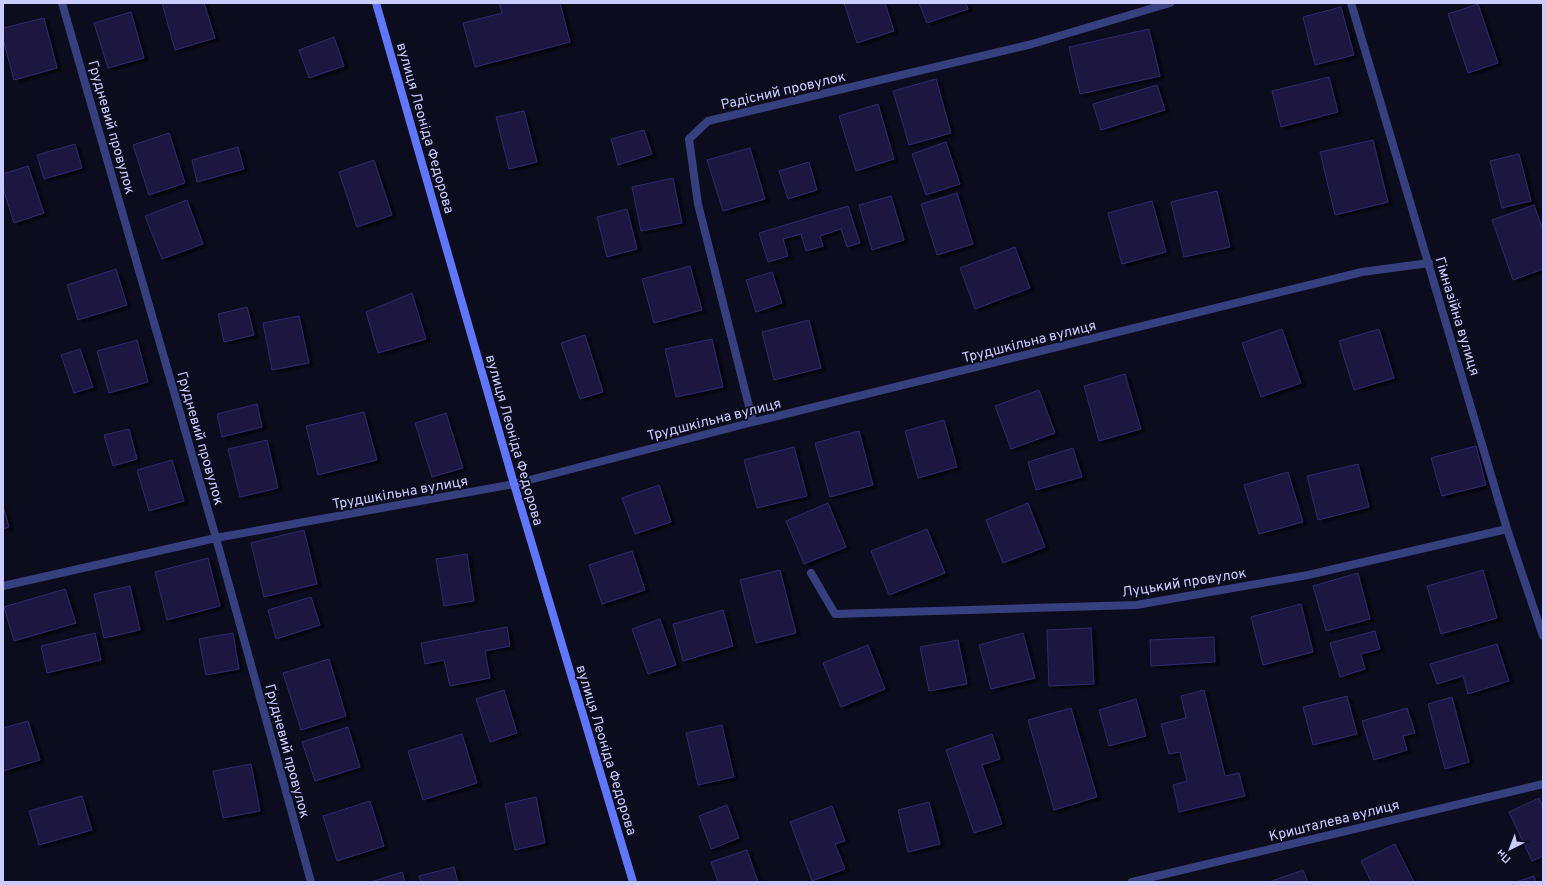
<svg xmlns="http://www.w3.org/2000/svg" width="1546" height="885" font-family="Overpass,sans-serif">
<defs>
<filter id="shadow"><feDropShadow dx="4.5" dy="2.5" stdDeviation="1" flood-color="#0009"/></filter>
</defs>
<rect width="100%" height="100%" fill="#0c0c1f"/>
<path fill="#1a1840" stroke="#2d2a6c" filter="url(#shadow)" d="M162 3H204L215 38 175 50Z
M499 3H560L570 42 475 67 463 23 502 13Z
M844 3H885L894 31 857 43Z
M919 3H966L968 9 927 23Z
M1478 4 1498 63 1468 73 1448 14Z
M1341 7 1354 55 1315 65 1303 17Z
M131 12 144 58 108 68 94 23Z
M44 18 57 68 14 80 3 39V28Z
M1149 29 1160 76 1080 94 1069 47Z
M334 37 344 66 309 78 299 50Z
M1329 77 1338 112 1281 127 1272 91Z
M936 79 951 133 909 145 893 91Z
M1157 85 1165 110 1101 130 1093 104Z
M878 104 894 159 856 171 839 116Z
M524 111 537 162 509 169 496 117Z
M644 130 652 154 618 165 611 139Z
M169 133 185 183 149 195 133 145Z
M1373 140 1388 202 1335 215 1320 152Z
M946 142 960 184 926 195 912 154Z
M75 144 82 168 44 179 37 155Z
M238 147 244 169 197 182 192 160Z
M750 148 765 199 723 211 707 160Z
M1519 154 1531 201 1502 208 1490 161Z
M374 160 392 215 357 227 339 172Z
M809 162 817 190 788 199 779 171Z
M28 166 44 213 14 223 3 188V174Z
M673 178 682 223 641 231 632 187Z
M1217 191 1230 247 1184 257 1171 202Z
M957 193 973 244 937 255 921 204Z
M891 196 904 240 872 250 859 205Z
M187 200 203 244 162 259 145 216Z
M1152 201 1166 252 1122 264 1108 213Z
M1534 205 1543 230V269L1513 280 1492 220Z
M848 206 860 243 847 247 841 229 820 236 823 246 806 251 801 234 783 239 788 256 768 262 759 233Z
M627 209 637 249 607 257 597 217Z
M1015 247 1030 288 975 309 960 268Z
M690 266 702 310 654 323 642 279Z
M116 269 127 305 78 320 67 285Z
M772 272 782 303 756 312 746 280Z
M412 293 426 339 378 353 366 312Z
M247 307 254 335 224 342 218 314Z
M299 316 309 363 272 370 263 323Z
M809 320 821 368 774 380 762 332Z
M1282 329 1301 383 1261 397 1242 343Z
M1379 329 1394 378 1354 390 1339 341Z
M585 335 603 392 580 399 561 343Z
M712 339 723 387 676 397 665 349Z
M137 340 148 382 109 393 97 351Z
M80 349 93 387 74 393 61 355Z
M1125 374 1141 429 1099 441 1084 386Z
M1039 390 1055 433 1011 449 995 406Z
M257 404 262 427 222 437 217 414Z
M364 412 377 460 318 475 306 426Z
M446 413 463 468 432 477 415 423Z
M944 420 957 467 918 478 905 431Z
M129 429 137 459 113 466 104 435Z
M859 431 873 485 830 497 815 443Z
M267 440 278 488 240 497 228 449Z
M1476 446 1486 485 1442 496 1431 458Z
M794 447 807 496 757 508 744 460Z
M1073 448 1082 477 1036 490 1028 462Z
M172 460 184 501 149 511 137 470Z
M1358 464 1369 507 1318 520 1307 476Z
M1288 472 1303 522 1259 534 1244 485Z
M659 485 671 522 635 534 622 498Z
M828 503 846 547 804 564 786 521Z
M1028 503 1045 547 1003 563 986 520Z
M3 506 9 527 3 529Z
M927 529 945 573 889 595 871 551Z
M304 530 317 584 264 597 251 543Z
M632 551 645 590 602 604 589 565Z
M467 554 474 601 444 606 436 559Z
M208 558 220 606 167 620 155 572Z
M780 570 796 633 756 643 740 580Z
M1483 570 1497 618 1441 634 1427 586Z
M1358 573 1370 619 1326 631 1313 586Z
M130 586 140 630 104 638 94 594Z
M65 589 76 623 14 641 4 607Z
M311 597 320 625 276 639 268 610Z
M1301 604 1313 652 1263 665 1251 617Z
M723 610 733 646 683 661 673 624Z
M660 619 676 665 648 674 632 629Z
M507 627 510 646 485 651 490 678 450 686 444 660 425 664 421 643Z
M1091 628 1094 684 1049 686 1047 630Z
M1375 631 1380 649 1361 654 1365 669 1340 677 1330 643Z
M95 633 101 660 47 673 41 646Z
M233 633 239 669 206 675 199 639Z
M1023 633 1035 678 991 689 979 645Z
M1214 637 1215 662 1151 666 1150 640Z
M958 640 967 684 929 691 920 647Z
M1497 644 1509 681 1468 694 1463 676 1437 684 1430 664Z
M868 645 885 689 841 707 823 663Z
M329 659 346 716 301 730 283 673Z
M504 690 517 733 490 742 476 699Z
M1204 690 1225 776 1239 773 1245 796 1179 812 1173 785 1187 781 1180 752 1169 754 1161 724 1186 718 1181 696Z
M1347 696 1357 734 1313 745 1303 707Z
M1452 697 1469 762 1445 769 1428 704Z
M1136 699 1146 736 1109 746 1099 710Z
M1071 708 1097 797 1054 810 1028 720Z
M1407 708 1415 733 1403 736 1407 750 1374 760 1362 721Z
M28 721 40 760 3 771V728Z
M722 725 734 777 698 785 686 733Z
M348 727 360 767 315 781 302 742Z
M462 734 477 783 423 800 408 751Z
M992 734 1000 759 982 765 1002 824 974 833 946 750Z
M251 764 260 811 223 818 213 771Z
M82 796 92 830 39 845 29 811Z
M536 797 545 843 515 850 505 804Z
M1539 798 1543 807V856L1532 861 1509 812Z
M370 801 384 846 337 861 323 816Z
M929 802 940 844 908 852 898 810Z
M727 805 739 838 711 849 699 816Z
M832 806 845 841 835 844 845 869 812 881 790 822Z
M1395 844 1414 882H1371L1361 861Z
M747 850 758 882H718L711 862Z
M454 867 458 882H421L419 876Z
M1303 870 1308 882H1269Z
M402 872 405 882H371Z
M1534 876 1536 882H1516Z"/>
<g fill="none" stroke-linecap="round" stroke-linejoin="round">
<path stroke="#37407e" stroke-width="8" d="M62 3 216 538 311 882
M1351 3 1507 529 1543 636
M753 422 698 204 689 139 708 121 1032 44 1170 3
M811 573 835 614 1136 605 1308 575 1507 529
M3 586 216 538 514 484 753 422 1362 272 1429 263
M1132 882 1543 784"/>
<path stroke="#6176ff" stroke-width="8" d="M376 3 514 484 633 882"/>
</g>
<g text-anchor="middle" stroke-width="3.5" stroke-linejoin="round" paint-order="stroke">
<g font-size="14" fill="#caccff" stroke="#0c0c1f">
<text transform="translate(783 90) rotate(-13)" y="5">Радісний провулок</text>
<text transform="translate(112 127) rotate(74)" y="5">Грудневий провулок</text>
<text transform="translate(426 128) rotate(74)" y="5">вулиця Леоніда Федорова</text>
<text transform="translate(1458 316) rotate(73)" y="5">Гімназійна вулиця</text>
<text transform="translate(1029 341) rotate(-14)" y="5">Трудшкільна вулиця</text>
<text transform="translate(714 419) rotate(-14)" y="5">Трудшкільна вулиця</text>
<text transform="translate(201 438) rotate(74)" y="5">Грудневий провулок</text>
<text transform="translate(515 440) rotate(74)" y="5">вулиця Леоніда Федорова</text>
<text transform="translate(400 492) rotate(-10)" y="5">Трудшкільна вулиця</text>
<text transform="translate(1184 582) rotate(-9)" y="5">Луцький провулок</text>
<text transform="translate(607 750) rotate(73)" y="5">вулиця Леоніда Федорова</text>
<text transform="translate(288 751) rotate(75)" y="5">Грудневий провулок</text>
<text transform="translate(1334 820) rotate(-14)" y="5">Кришталева вулиця</text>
</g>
</g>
<rect width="1546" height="885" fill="none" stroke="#caccff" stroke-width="8"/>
<g transform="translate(1510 849) rotate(222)" stroke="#0c0c1f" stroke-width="3" paint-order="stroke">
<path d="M0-3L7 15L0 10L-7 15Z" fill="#caccff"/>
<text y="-6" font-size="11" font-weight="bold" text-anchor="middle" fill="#caccff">Пн</text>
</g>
</svg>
